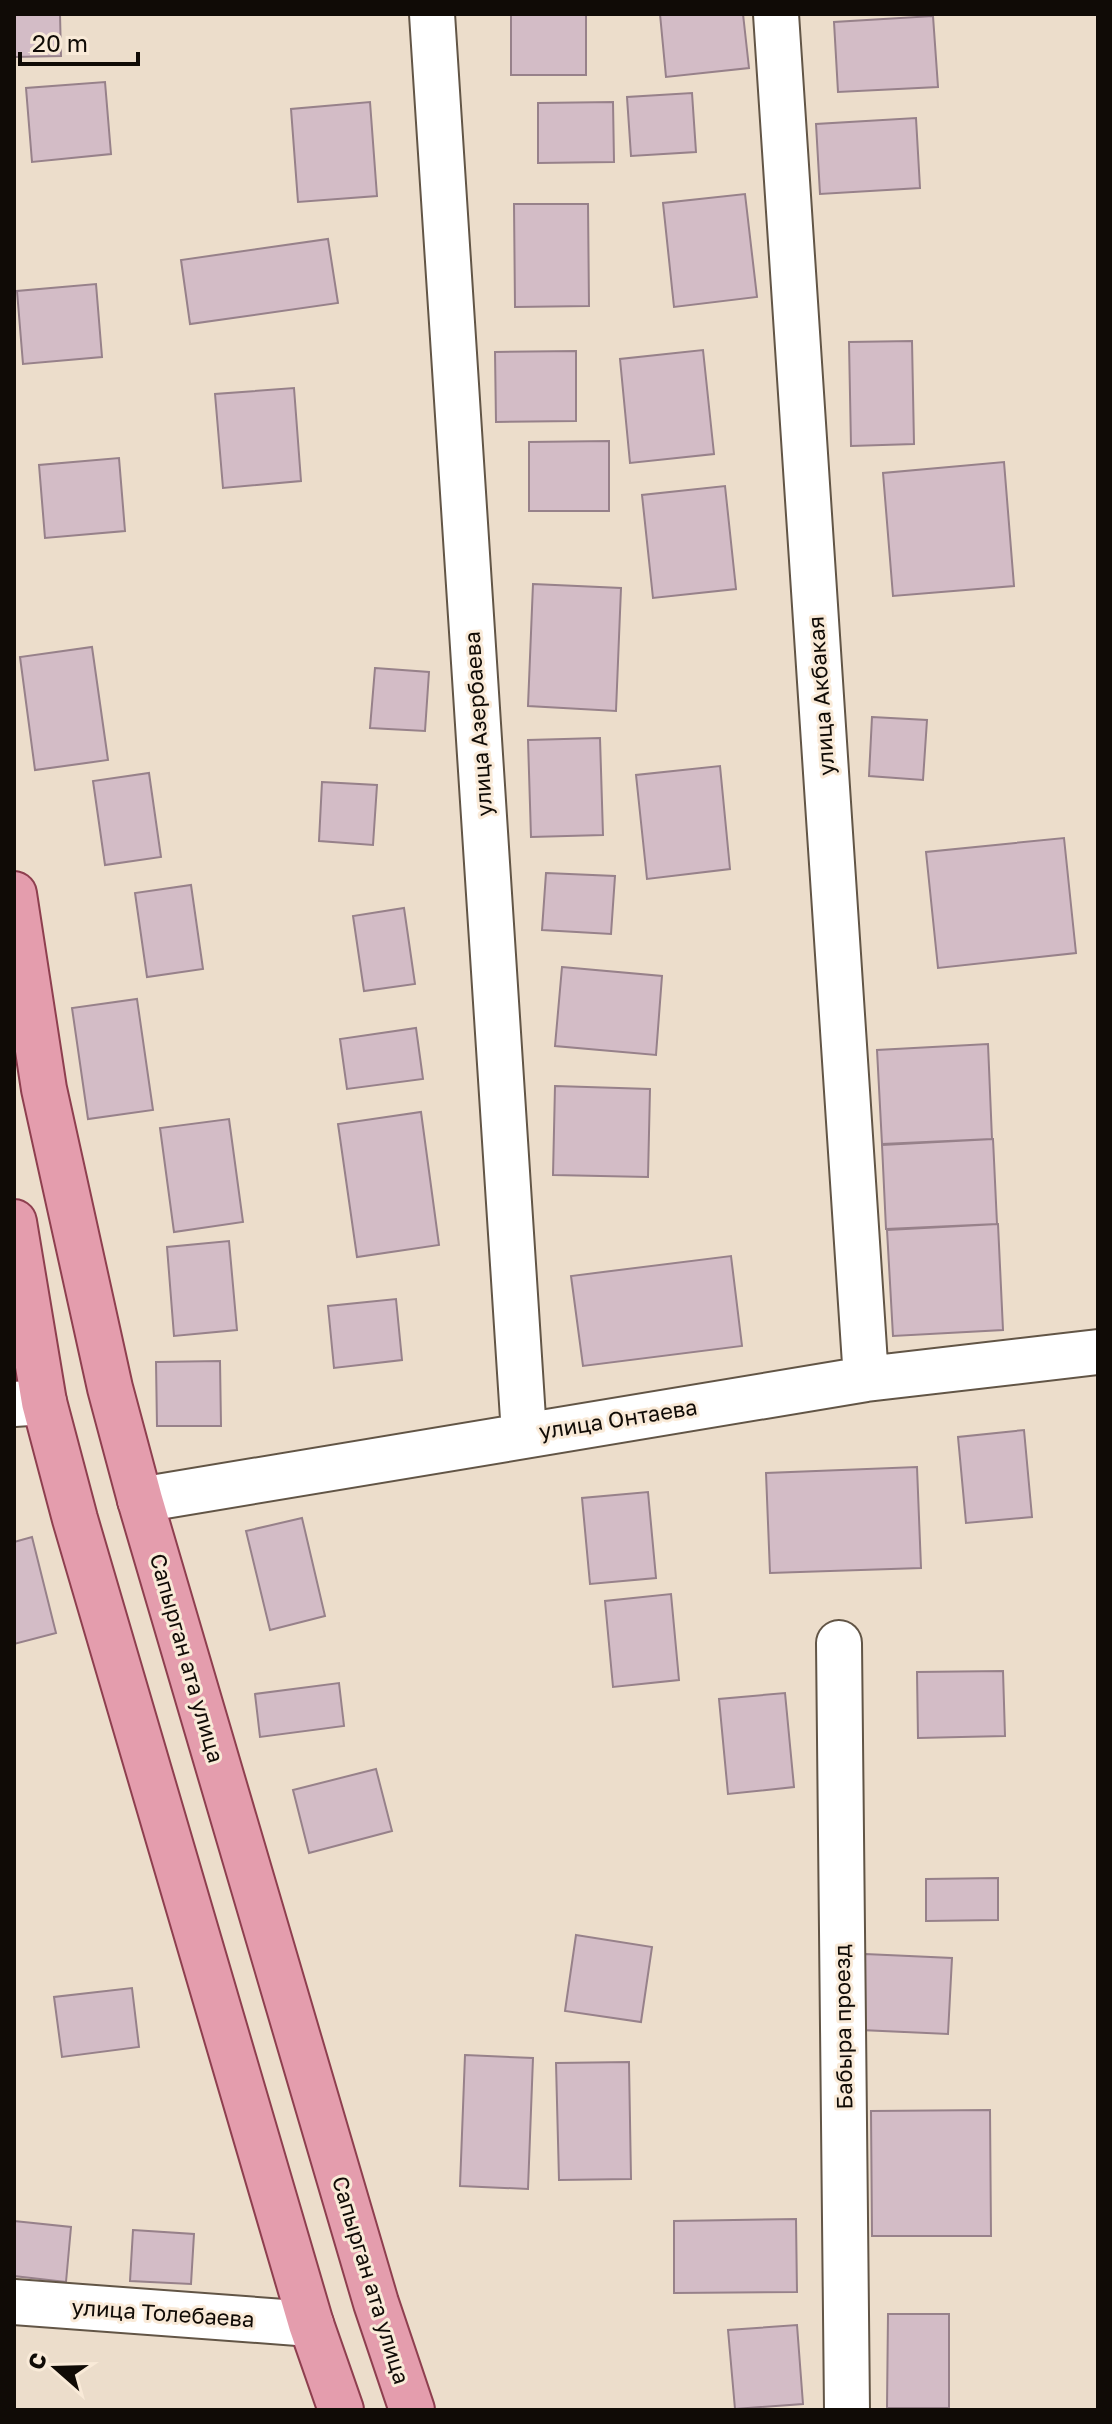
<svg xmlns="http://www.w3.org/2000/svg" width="1112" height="2424" font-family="'Golos Text',sans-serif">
<rect width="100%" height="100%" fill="#ecddcb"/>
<path fill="#d3bcc6" stroke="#97818a" stroke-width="2" d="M14 14H60L61 56 14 57Z
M586 14V75H511V15Z
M660 14H743L749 68 666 77Z
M933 16 938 87 838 92 834 22Z
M105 82 111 154 32 162 26 88Z
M692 93 696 152 631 156 627 97Z
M370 102 377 196 298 202 291 109Z
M613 102 614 162 538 163V103Z
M916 118 920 188 820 194 816 124Z
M745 194 757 297 674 307 663 203Z
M514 204H588L589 306 515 307Z
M328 239 338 303 190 324 181 260Z
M96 284 102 357 23 364 17 291Z
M912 341 914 444 851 446 849 342Z
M703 350 714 454 630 463 620 359Z
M576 351V421L496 422 495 352Z
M294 388 301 481 223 488 215 394Z
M609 441V511H529V442Z
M119 458 125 531 45 538 39 465Z
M1004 462 1014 586 893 596 883 473Z
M725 486 736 589 653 598 642 495Z
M533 584 621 588 616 711 528 706Z
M92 647 108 760 35 770 20 657Z
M375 668 429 672 425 731 370 728Z
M872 717 927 720 923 780 869 776Z
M600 738 603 835 531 837 528 740Z
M720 766 730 869 647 879 636 775Z
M149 773 161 857 105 865 93 781Z
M322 782 377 785 373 845 319 841Z
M1064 838 1076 953 938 968 926 852Z
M546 873 615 876 611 934 542 930Z
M191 885 203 969 147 977 135 893Z
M404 908 415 984 364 991 353 916Z
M562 967 662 976 656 1055 555 1046Z
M137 999 153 1110 88 1119 72 1008Z
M416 1028 423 1079 347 1089 340 1039Z
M988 1044 992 1139 882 1144 877 1050Z
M555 1086 650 1089 648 1177 553 1175Z
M421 1112 439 1245 357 1257 338 1124Z
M229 1119 243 1222 174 1232 160 1128Z
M993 1139 997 1224 886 1229 882 1145Z
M998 1224 1003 1330 893 1336 887 1230Z
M229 1241 237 1330 174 1336 167 1247Z
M731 1256 742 1346 583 1366 571 1276Z
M396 1299 402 1360 334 1368 328 1306Z
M220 1361 221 1426H157L156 1362Z
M1024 1430 1032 1517 966 1523 958 1437Z
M917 1467 921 1568 770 1573 766 1473Z
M648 1492 656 1578 590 1584 582 1498Z
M302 1518 325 1616 270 1630 246 1531Z
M32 1537 56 1633 14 1644V1542Z
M671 1594 679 1680 613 1687 605 1601Z
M1003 1671 1005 1736 918 1738 917 1672Z
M339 1683 344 1726 260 1737 255 1694Z
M785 1693 794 1787 728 1794 719 1699Z
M376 1769 392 1831 309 1853 293 1790Z
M998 1878V1920L926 1921V1879Z
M576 1935 652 1947 641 2022 565 2011Z
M865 1954 952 1958 948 2034 861 2030Z
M132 1988 139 2047 62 2057 54 1997Z
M465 2055 533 2058 528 2189 460 2186Z
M629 2062 631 2179 559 2180 556 2063Z
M990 2110 991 2236H872L871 2111Z
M796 2219 797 2292 674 2293V2221Z
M14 2221 71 2227 66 2282 14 2276Z
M133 2230 194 2234 191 2284 130 2281Z
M888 2314H949V2408H887Z
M797 2325 803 2404 735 2409 728 2330Z"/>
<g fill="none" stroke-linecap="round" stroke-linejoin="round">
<g stroke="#625546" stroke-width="48">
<path id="minor" d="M432 14 524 1434
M776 14 866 1379
M14 1404 44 1402
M140 1500 866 1379 1098 1352
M839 1643 847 2410
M14 2302 311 2324"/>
</g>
<g stroke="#8e3f4f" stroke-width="48">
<path id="major" d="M14 894 44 1089 110 1388 140 1500 376 2303 412 2410
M14 1222 44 1402 75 1519 311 2324 341 2410"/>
</g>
<use href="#minor" stroke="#fff" stroke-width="44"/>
<use href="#major" stroke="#e49dad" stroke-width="44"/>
</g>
<g text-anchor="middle" stroke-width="6" stroke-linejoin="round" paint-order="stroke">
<g font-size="22" fill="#100b06" stroke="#f9ead8">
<text transform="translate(821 696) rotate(-94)" y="8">улица Акбакая</text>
<text transform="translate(478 724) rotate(-94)" y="8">улица Азербаева</text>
<text transform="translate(618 1419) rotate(-9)" y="8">улица Онтаева</text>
<text transform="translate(187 1658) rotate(74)" y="8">Сапырган ата улица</text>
<text transform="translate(843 2027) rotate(-91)" y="8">Бабыра проезд</text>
<text transform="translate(371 2280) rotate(73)" y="8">Сапырган ата улица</text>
<text transform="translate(163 2313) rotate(4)" y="8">улица Толебаева</text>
</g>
</g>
<rect width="1112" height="2424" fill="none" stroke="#100b06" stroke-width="32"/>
<g transform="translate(56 2368) rotate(290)" stroke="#f9ead8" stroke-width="6" paint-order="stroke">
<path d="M0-6L14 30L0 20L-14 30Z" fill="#100b06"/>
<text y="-12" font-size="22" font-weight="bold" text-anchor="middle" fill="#100b06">С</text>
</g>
<path d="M20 52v12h118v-12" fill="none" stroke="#100b06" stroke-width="4"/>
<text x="32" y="52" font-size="24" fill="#100b06" stroke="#f9ead8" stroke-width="6" paint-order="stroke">20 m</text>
</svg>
